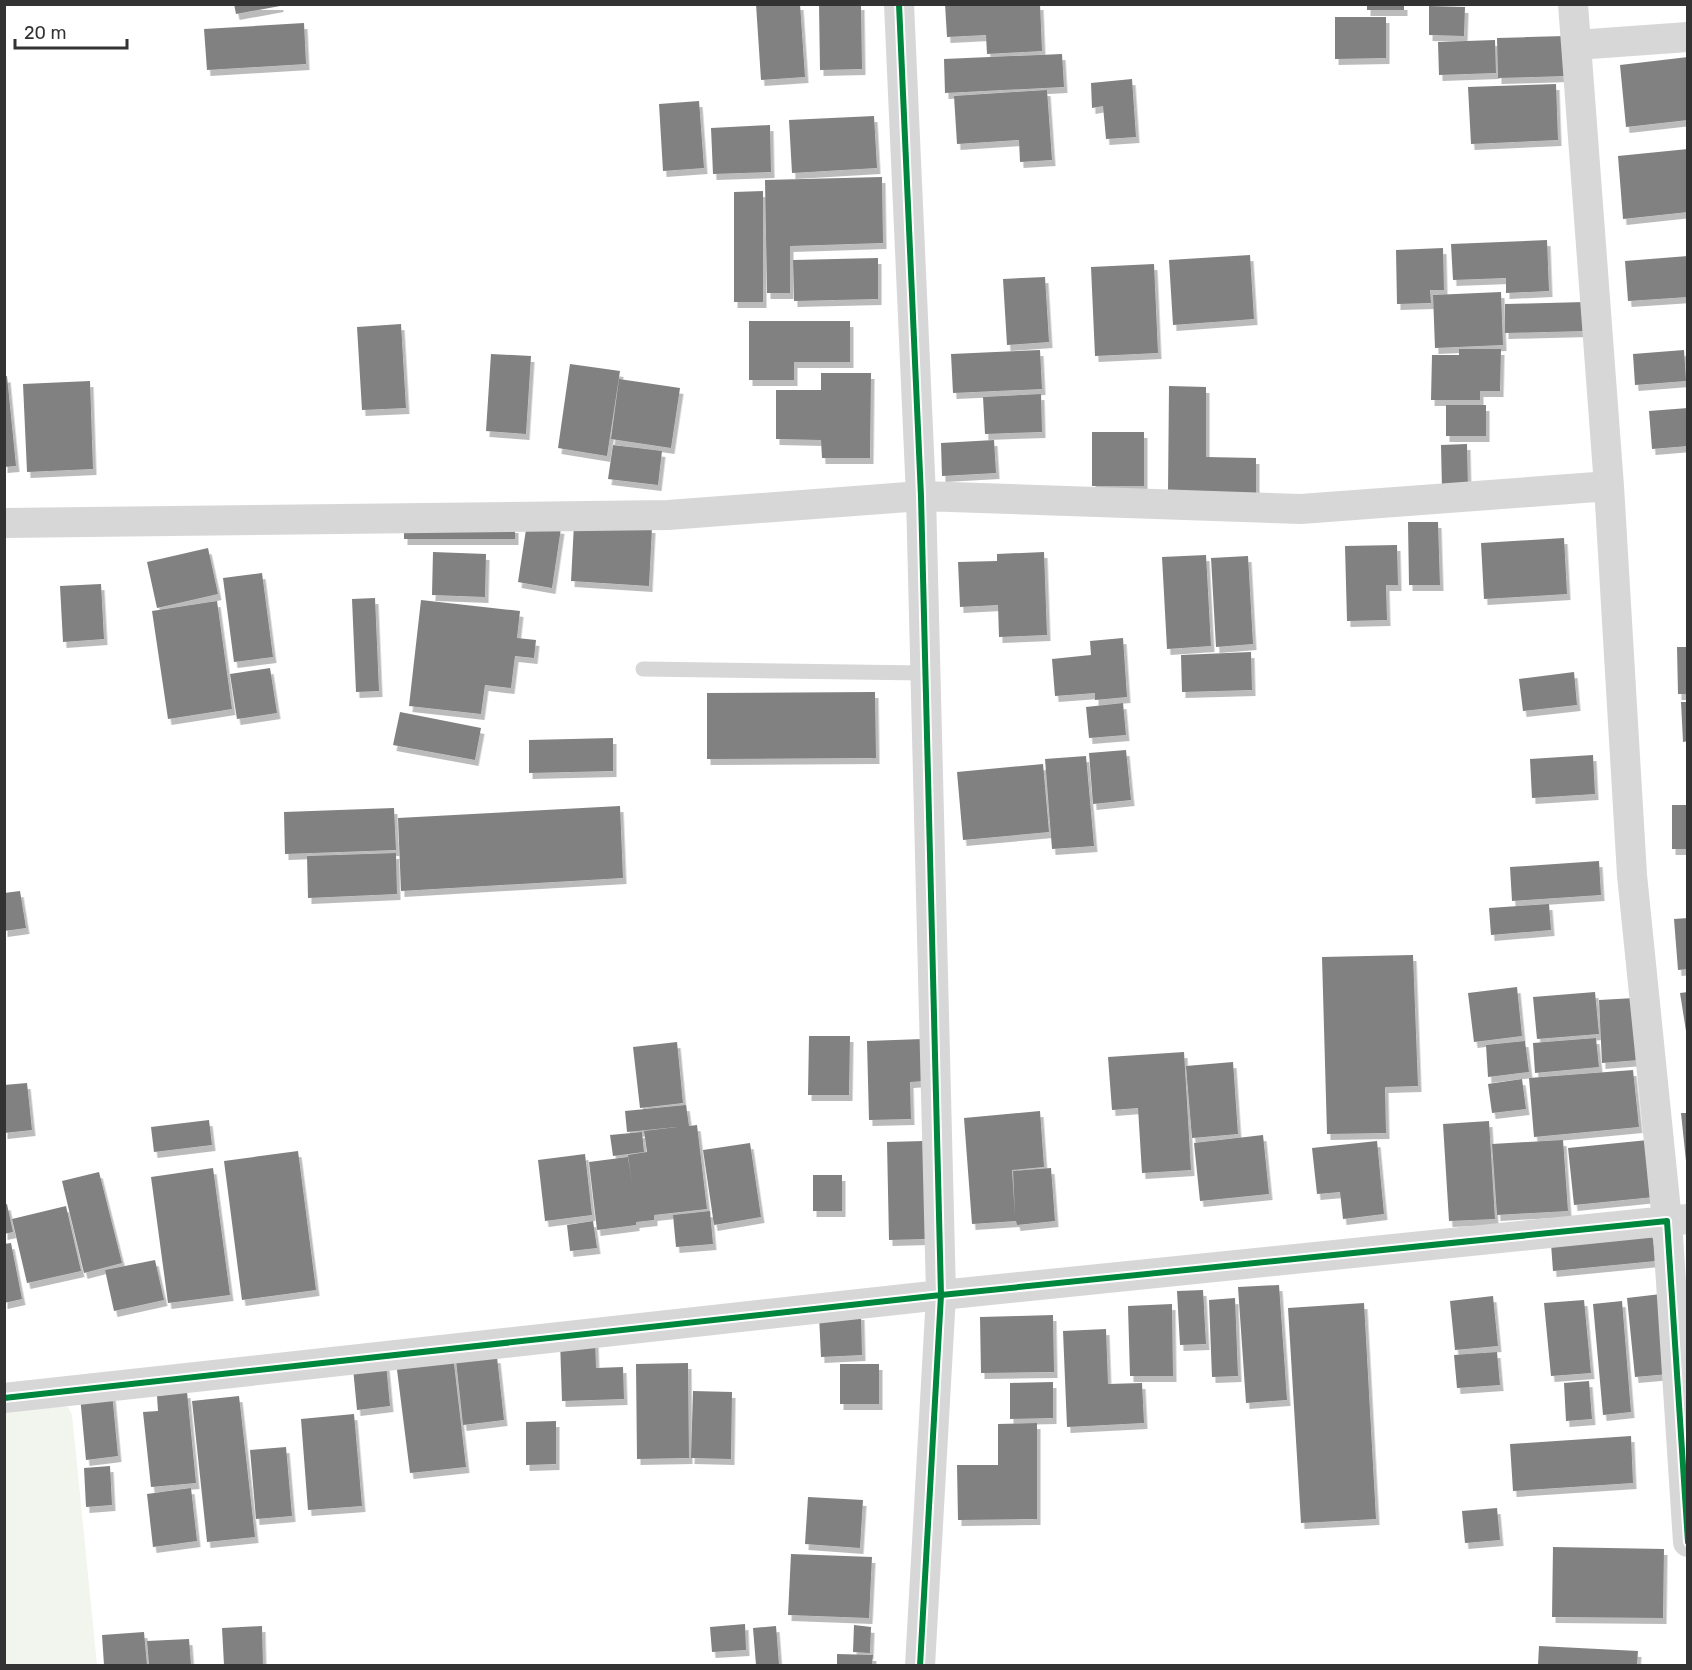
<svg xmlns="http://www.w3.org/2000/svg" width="1692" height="1670" font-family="Rubik,sans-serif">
<defs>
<filter id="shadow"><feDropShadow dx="3.5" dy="6" stdDeviation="0" flood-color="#0004"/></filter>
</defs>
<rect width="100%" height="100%" fill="#fff"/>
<path fill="#f1f5ed" d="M56 1406 68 1407 72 1415 97 1665H5L4 1412Z"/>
<path fill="#818181" filter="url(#shadow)" d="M234 4H280V6L236 14Z
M756 4H800L805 77 761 80Z
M819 4H861L862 69 820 70Z
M945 4H1040L1042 51 987 54 986 35 947 37Z
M1367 4H1404V10H1367Z
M1429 6 1465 7 1464 36 1429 35Z
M1335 17H1386V58L1335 59Z
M304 23 306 64 207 70 204 29Z
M1565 36 1566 76 1498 78 1497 38Z
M1495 40 1496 73 1439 75 1438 42Z
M1062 54 1064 87 945 93 944 59Z
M1688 57V120L1626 127 1620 65Z
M1132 79 1136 137 1106 139 1103 106 1092 108 1091 83Z
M1556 84 1558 140 1471 144 1468 87Z
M1047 90 1052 160 1020 162 1019 140 957 144 954 96Z
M699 101 704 168 663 171 659 104Z
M874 116 877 168 792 173 789 120Z
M770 125 771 172 713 174 711 128Z
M1688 149V212L1623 219 1618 156Z
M882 177 883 243 790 246V293H767L765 180Z
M763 191V302H734V192Z
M1547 240 1549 291 1506 293V278L1453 280 1451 244Z
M1443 248 1444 290H1430L1431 303 1397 304 1396 250Z
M1250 255 1254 319 1173 325 1169 260Z
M1688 256V297L1628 301 1625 261Z
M878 258V299L794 301 793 260Z
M1154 264 1158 353 1095 356 1091 267Z
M1045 277 1049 342 1007 345 1003 279Z
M1501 292 1503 345 1435 348 1433 295Z
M1585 302 1586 331 1505 333V304Z
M749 321H850V362H794V380H749Z
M401 324 406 408 362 410 357 327Z
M1459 349H1501L1500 391H1480V400H1431L1432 355H1459Z
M1040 350 1042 389 953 393 951 354Z
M1684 350 1686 381 1635 385 1633 354Z
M491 354 531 356 526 434 486 431Z
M570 364 620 371 607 456 558 448Z
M821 373H871L870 458H822L821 440 776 439V390H821Z
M7 376 16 466 4 467V377Z
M619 379 680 388 671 448 611 439Z
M90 381 93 469 27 472 23 384Z
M1169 386 1206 387V457L1256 458V493H1168Z
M1041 394 1042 432 985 434 983 397Z
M1446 405H1486V436H1446Z
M1688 408V446L1652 449 1649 411Z
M1092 432H1144V486H1092Z
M994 440 996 473 942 476 941 443Z
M1467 444 1468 490H1442L1441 445Z
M613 445 662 451 658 485 608 479Z
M1408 522H1438L1440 585H1409Z
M527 523 561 528 552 588 518 582Z
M574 524 652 527 649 586 571 581Z
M404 527H515V539H404Z
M1564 538 1567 594 1484 599 1481 543Z
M1397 545 1398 585H1386L1387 620 1347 621 1345 546Z
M208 548 218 594 157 608 147 562Z
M433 552 486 554 485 597 432 595Z
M1044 552 1047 635 999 637 998 605 960 607 958 562 997 561V554Z
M1206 555 1211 646 1167 649 1162 557Z
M1248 556 1253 644 1216 647 1211 558Z
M262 573 273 657 234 662 223 578Z
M101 584 104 639 63 642 60 586Z
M375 598 379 691 356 692 352 599Z
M421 600 520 611 517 638 536 640 534 658 515 656 511 688 485 685 481 714 409 706Z
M217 601 232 709 168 719 152 611Z
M1123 638 1127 697 1095 700V693L1055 696 1052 659 1091 655 1090 641Z
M1677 647H1688V694H1678Z
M1251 652 1252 690 1182 692 1181 655Z
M270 668 277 713 237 719 230 674Z
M1574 672 1577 705 1523 711 1519 679Z
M875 692 876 758 707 759V693Z
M1681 702H1688V741L1683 742Z
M1123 703 1126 735 1089 738 1086 707Z
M400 712 481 728 475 760 393 745Z
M613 738V771L529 773V740Z
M1126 750 1131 800 1093 804 1089 753Z
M1593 755 1595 794 1532 798 1530 759Z
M1086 756 1094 846 1052 849 1045 759Z
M1043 764 1049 832 963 840 957 772Z
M1672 805H1688V849H1672Z
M620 806 623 878 401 891 398 818Z
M394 808 396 850 285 854 284 812Z
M396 853 397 894 308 898 307 856Z
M1599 861 1601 895 1512 901 1510 867Z
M20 891 26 928 4 931V893Z
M1549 904 1551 930 1491 935 1489 908Z
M1688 918V969L1678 970 1674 919Z
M1413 955 1418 1086 1385 1087 1386 1133 1327 1134 1322 957Z
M1517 987 1522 1036 1474 1042 1468 993Z
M1595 992 1599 1034 1537 1039 1533 997Z
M1688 992V1031H1686L1680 993Z
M1635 998 1639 1060 1602 1063 1599 1000Z
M809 1036H850L849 1095H808Z
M1596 1038 1599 1067 1535 1073 1533 1043Z
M923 1039 924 1081 910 1082 911 1119 869 1120 867 1041Z
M1525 1041 1529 1072 1488 1077 1486 1045Z
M677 1042 683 1103 640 1108 633 1047Z
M1184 1052 1191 1170 1142 1173 1138 1108 1112 1110 1108 1057Z
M1233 1062 1238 1134 1192 1138 1186 1066Z
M1633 1070 1639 1127 1534 1137 1529 1078Z
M1522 1079 1526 1109 1492 1113 1488 1084Z
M27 1083 32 1130 4 1133V1085Z
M686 1105 689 1126 697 1125 707 1209 654 1215V1220L636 1222V1225L597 1230 589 1162 628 1157 632 1183 628 1155 647 1152 644 1131 677 1127 627 1132 625 1111Z
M1040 1111 1044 1167 1012 1170 1015 1215 1013 1171 1051 1168 1055 1221 1017 1225 1016 1221 972 1224 964 1118Z
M1681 1113H1688V1161H1686Z
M209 1120 212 1145 154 1152 151 1127Z
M1489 1121 1495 1219 1449 1221 1443 1124Z
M642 1132 644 1152 613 1156 610 1135Z
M1263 1135 1269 1194 1200 1201 1194 1143Z
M1563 1140 1568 1211 1497 1215 1492 1144Z
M1648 1140 1654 1197 1574 1205 1568 1148Z
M924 1141 926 1239 889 1240 887 1142Z
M1377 1141 1384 1214 1343 1219 1340 1192 1317 1194 1312 1148Z
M750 1143 761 1217 714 1225 703 1150Z
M298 1151 316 1290 242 1300 224 1161Z
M585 1154 592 1215 545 1221 538 1160Z
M213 1168 230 1295 168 1303 151 1177Z
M99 1172 122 1263 84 1273 62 1181Z
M813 1175H842V1211H813Z
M7 1204 13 1232 4 1234V1205Z
M66 1206 81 1271 27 1283 12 1219Z
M710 1211 713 1244 676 1247 673 1215Z
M593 1221 597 1248 570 1251 567 1225Z
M1652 1233 1656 1261 1553 1271 1551 1244Z
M11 1243 22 1299 4 1303V1244Z
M155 1260 164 1300 114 1311 105 1270Z
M1279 1285 1287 1400 1246 1403 1238 1287Z
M1203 1290 1206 1344 1180 1345 1177 1291Z
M1661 1294 1669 1374 1635 1377 1627 1298Z
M1493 1296 1498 1346 1455 1350 1450 1301Z
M1235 1298 1238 1376 1212 1377 1209 1300Z
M1584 1300 1591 1373 1551 1376 1544 1303Z
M1622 1301 1631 1412 1603 1415 1593 1304Z
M1364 1303 1376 1519 1301 1523 1288 1308Z
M1172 1304 1173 1376H1130L1128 1306Z
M861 1314 862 1355 821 1357 819 1315Z
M1053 1315 1054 1372 981 1373 980 1317Z
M1106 1329 1108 1384 1142 1383 1144 1423 1067 1427 1063 1331Z
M595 1339 596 1368 623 1367 624 1399 562 1401 560 1340Z
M1497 1352 1500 1385 1457 1388 1454 1355Z
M453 1355 466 1467 410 1473 396 1362Z
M497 1357 504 1420 463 1425 456 1361Z
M688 1363 689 1458 637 1459 636 1364Z
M386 1364 390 1406 357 1410 353 1368Z
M840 1364H879V1404H840Z
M1589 1381 1592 1419 1566 1421 1564 1383Z
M1053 1382V1418L1010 1419V1383Z
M693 1391 732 1392 731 1459 691 1458Z
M187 1392 196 1483 151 1487 143 1412 158 1411 157 1396Z
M112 1393 118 1456 86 1460 80 1396Z
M239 1396 255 1537 207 1542 192 1401Z
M354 1414 362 1506 308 1510 301 1419Z
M556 1421V1464L526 1465V1422Z
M1037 1423V1519L958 1520 957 1465H998V1424Z
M1631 1436 1633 1483 1513 1491 1510 1444Z
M286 1447 292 1516 256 1519 250 1450Z
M110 1466 112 1505 86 1507 84 1468Z
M191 1488 197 1541 153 1547 147 1494Z
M808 1497 863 1500 860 1548 805 1544Z
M1497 1508 1500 1540 1465 1543 1462 1511Z
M1553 1547 1664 1549 1663 1618 1552 1617Z
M791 1554 872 1557 869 1618 788 1615Z
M745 1624 746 1650 712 1652 710 1627Z
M854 1625 871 1627 870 1653 853 1652Z
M262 1626 263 1665H224L222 1628Z
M776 1626 779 1665H756L753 1628Z
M144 1632 147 1665H104L102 1635Z
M189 1639 191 1665H149L147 1641Z
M1539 1646 1638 1651 1637 1665H1538Z
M837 1654 873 1655 872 1665H837Z"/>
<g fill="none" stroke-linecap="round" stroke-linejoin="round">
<path stroke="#d7d7d7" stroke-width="15" d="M643 669 924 673"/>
<path stroke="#d7d7d7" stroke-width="30" d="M899 4 921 496 941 1295 920 1666
M1573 4 1609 486 1632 875 1667 1221 1688 1219
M1576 45 1688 37
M4 523 668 515 921 496 1301 509 1609 486
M4 1398 941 1295 1667 1221 1688 1542"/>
<g stroke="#fff" stroke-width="10">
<path id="cycleway" d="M899 4 921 496 941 1295 920 1666
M4 1398 941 1295 1667 1221 1688 1542"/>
</g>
<use href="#cycleway" stroke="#00873e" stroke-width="6"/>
</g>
<rect width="1692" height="1670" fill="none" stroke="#333333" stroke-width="12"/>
<path d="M15 39v9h112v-9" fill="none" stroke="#333333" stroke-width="3"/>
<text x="24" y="39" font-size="18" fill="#333333" stroke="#ffffff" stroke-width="4.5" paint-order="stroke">20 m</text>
</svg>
